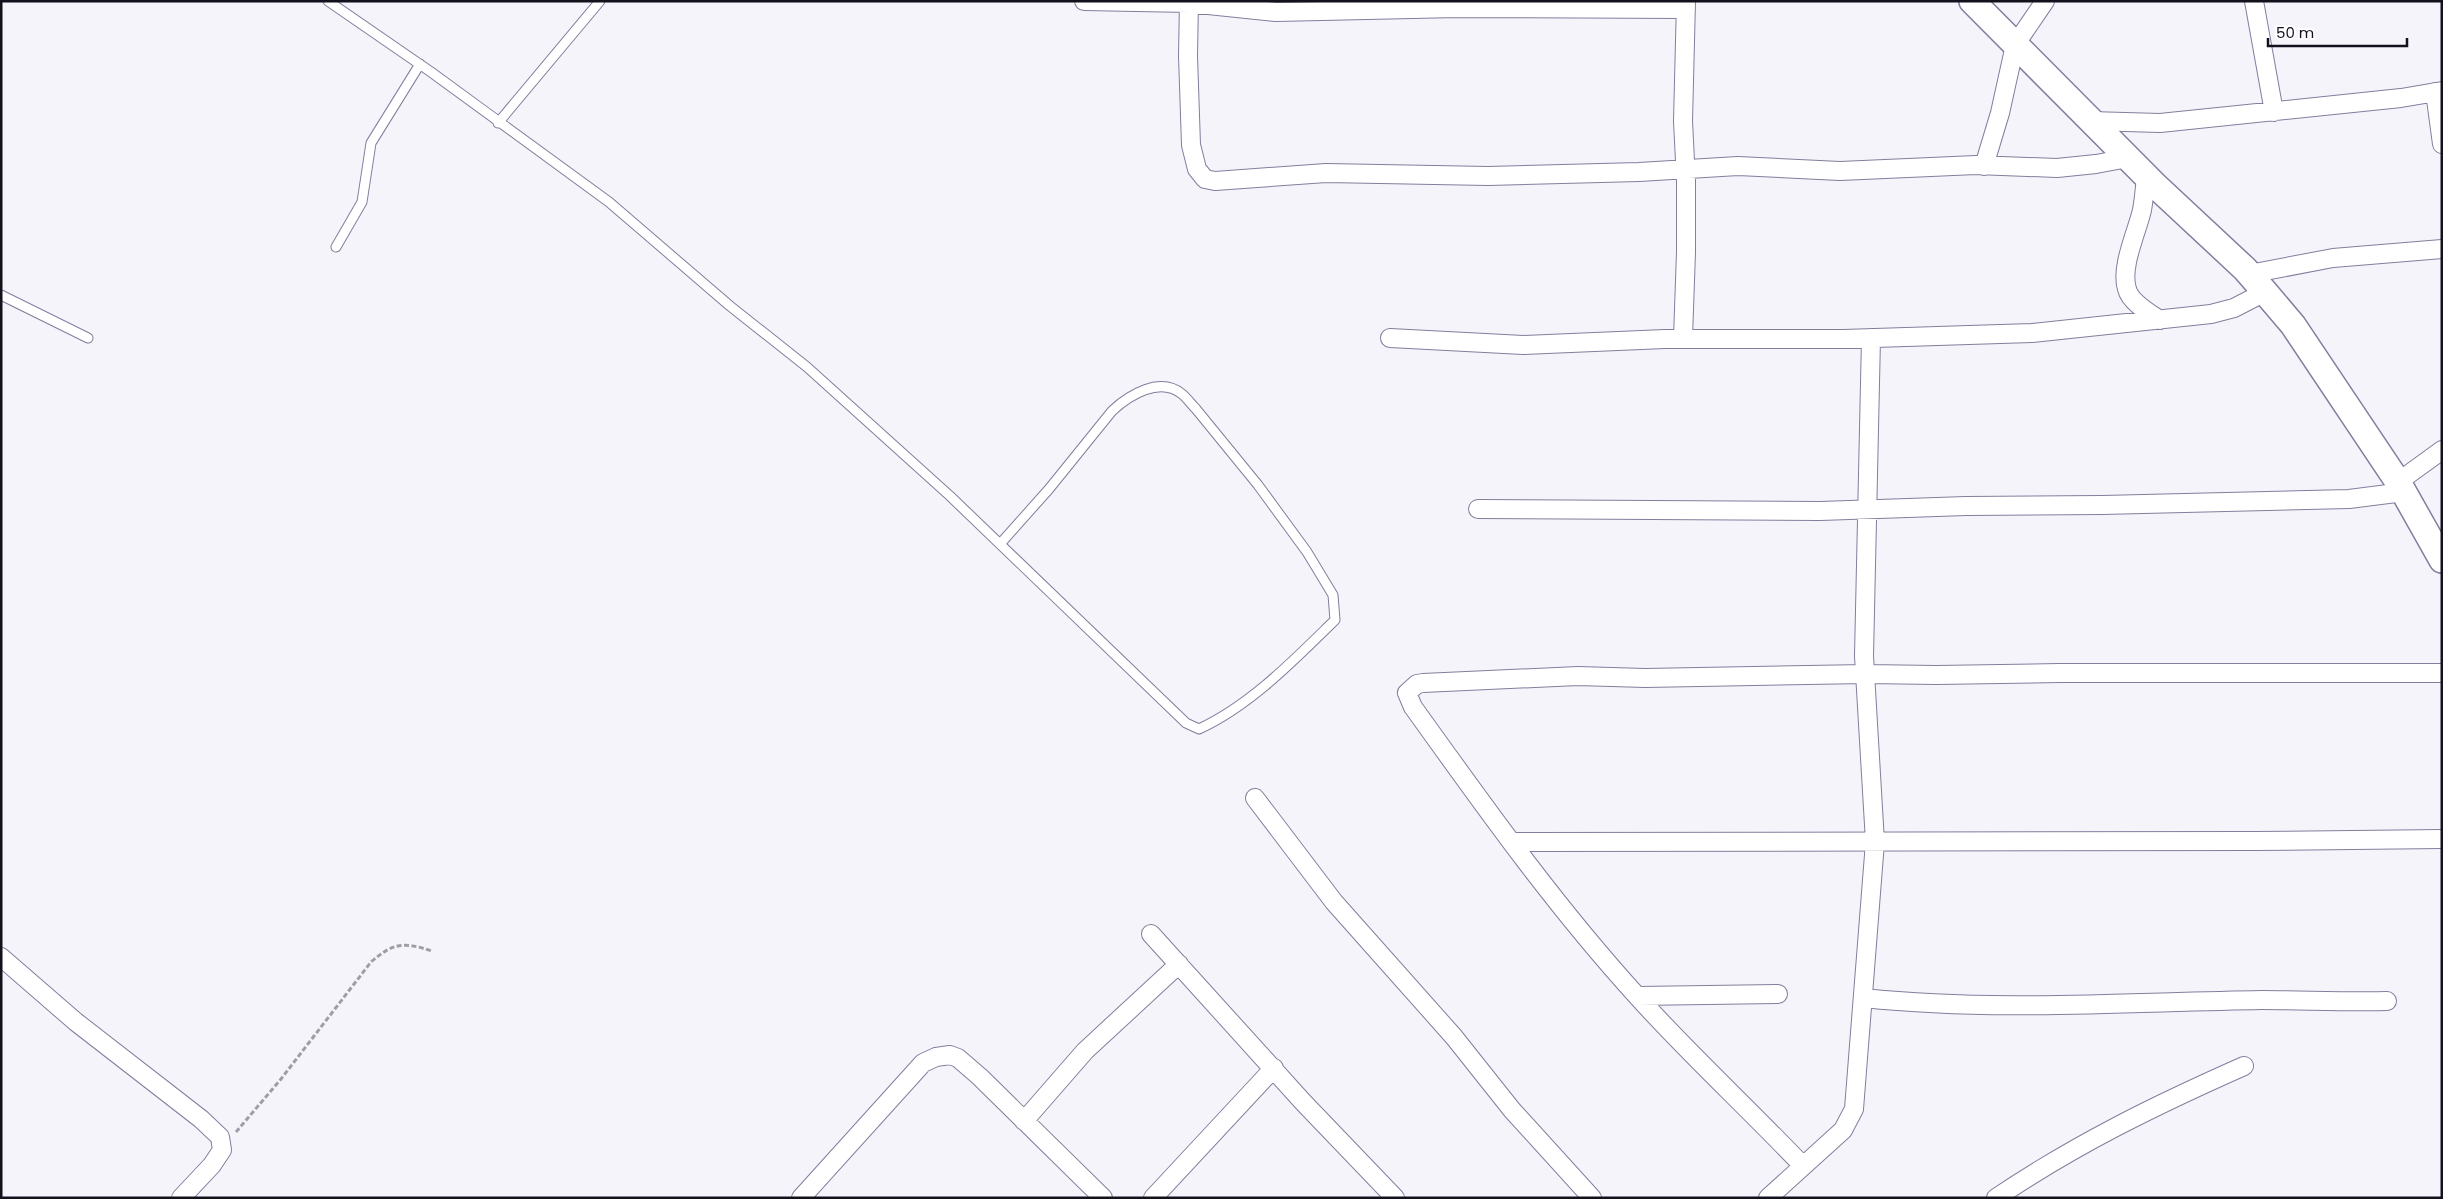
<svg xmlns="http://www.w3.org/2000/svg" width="2443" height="1199" font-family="Poppins,sans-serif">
<rect width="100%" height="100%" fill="#f5f4fb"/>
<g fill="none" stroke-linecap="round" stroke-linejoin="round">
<g stroke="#847d9d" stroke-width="11">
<path id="lane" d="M328 1 431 72 609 202 730 306 807 367 950 496 1186 723 1199 729C1251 705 1295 659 1335 620L1333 595 1307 552 1258 485 1196 409C1191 404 1187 398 1182 394 1160 376 1129 395 1112 411L1049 489 1000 544
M498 123 600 1
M336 247 362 202 371 143 420 64
M1 295 88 338"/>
</g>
<g stroke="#847d9d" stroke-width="20">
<path id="street" d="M1084 1 1189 3 1276 12 1458 8 1686 9
M1189 1 1188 56 1191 145 1197 169 1205 179 1215 181 1326 173 1488 176 1639 172 1738 166 1840 171 1976 165 2057 168 2096 164 2128 158
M2254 1 2274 112
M2435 92 2442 144
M2090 121 2160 123 2401 98 2442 91
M1984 166 2000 113 2015 45 2045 1
M2146 176C2145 187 2144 199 2142 210 2137 232 2120 267 2127 289 2130 302 2149 313 2160 320
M2249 274 2333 258 2442 249
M1390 338 1523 345 1665 339H1843L2032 333 2211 314 2234 308 2265 292
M1683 338 1686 252V181L1683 121 1686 1
M2398 482 2442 450
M1478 509 1820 511 1966 506 2102 505 2349 499 2404 492
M1255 798 1334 902 1454 1037 1512 1110 1592 1198
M1512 842 2254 841 2442 839
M1151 934 1303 1102 1395 1198
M1 957 76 1022 201 1119 220 1137 222 1150 212 1165 181 1198
M1637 996 1778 994
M1864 998C1996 1012 2129 1002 2262 1000 2303 1000 2345 1002 2387 1001
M1024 1121 1085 1051 1179 964
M1803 1166C1749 1109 1690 1055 1637 996 1555 906 1484 806 1413 707L1407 693 1417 684 1423 683 1578 676 1645 678 1866 674 1936 675 2059 673H2442
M801 1198 923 1063 936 1057 950 1055 958 1058 980 1077 1103 1198
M1153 1198 1274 1068
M1768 1198 1843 1130 1854 1109 1875 842 1864 656 1871 338
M1996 1198C2076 1144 2156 1105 2244 1066"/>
</g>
<g stroke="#847d9d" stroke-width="28">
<path id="secondary" d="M1972 1 2157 187 2245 269 2265 292 2293 325 2398 482 2442 560"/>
</g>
<path stroke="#9f9ea6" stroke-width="3" stroke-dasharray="5 2.5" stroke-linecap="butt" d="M236 1132 281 1079 371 962C394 942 404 942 432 951"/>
<use href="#lane" stroke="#fff" stroke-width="9"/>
<use href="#street" stroke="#fff" stroke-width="18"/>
<use href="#secondary" stroke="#fff" stroke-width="25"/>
</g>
<rect width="2443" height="1199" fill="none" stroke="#13111c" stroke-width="5"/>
<path d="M2268 38v8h139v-8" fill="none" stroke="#13111c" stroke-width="2.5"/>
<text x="2276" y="38" font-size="15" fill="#13111c" stroke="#ffffff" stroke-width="4" paint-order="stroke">50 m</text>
</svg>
